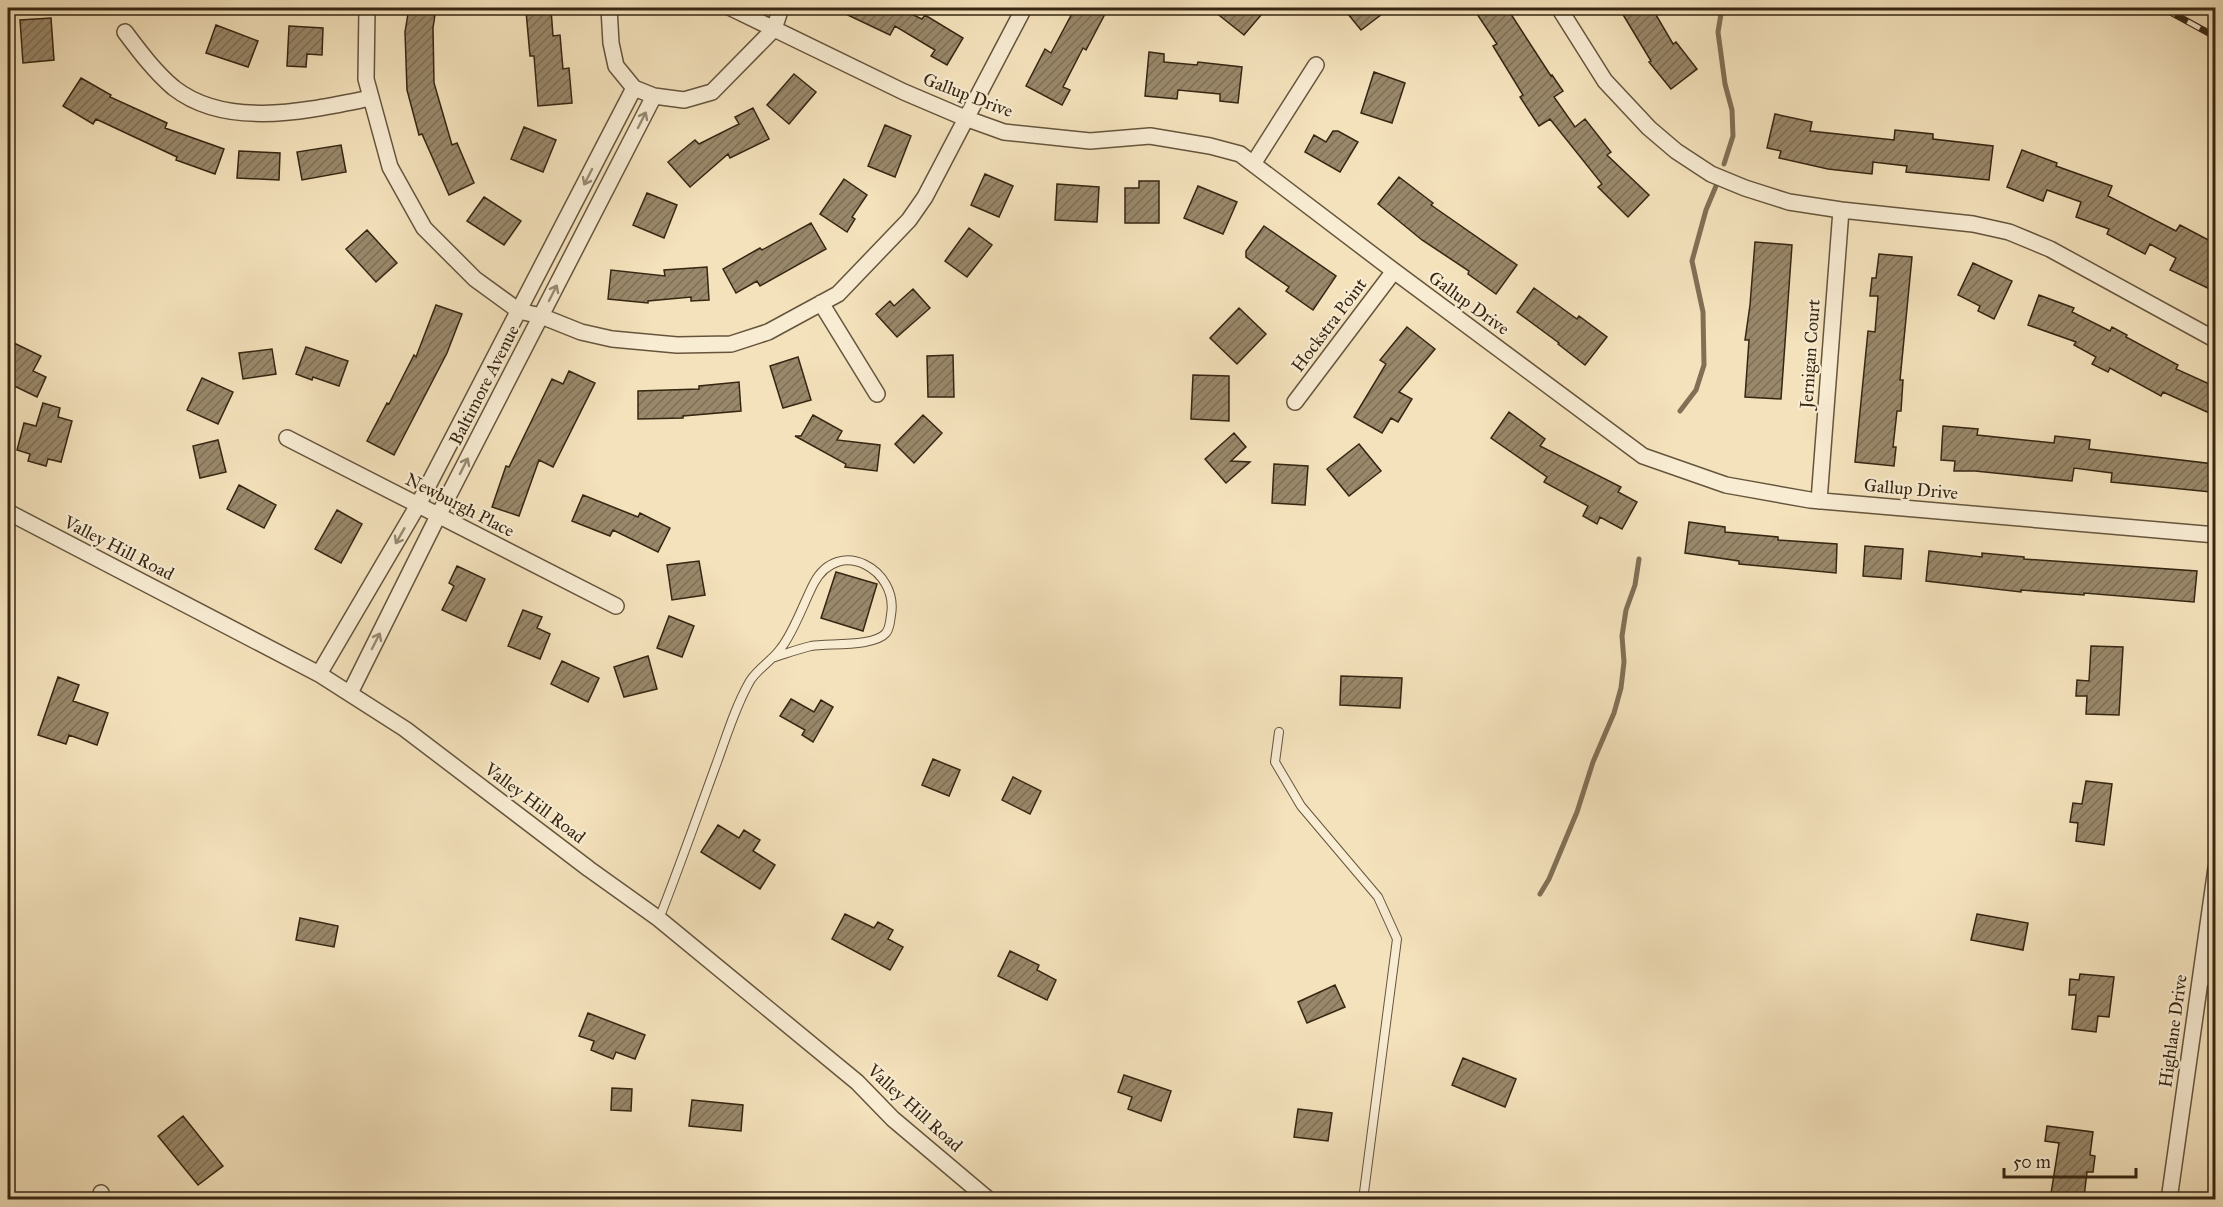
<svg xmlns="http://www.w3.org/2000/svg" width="2223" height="1207" font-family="'IM FELL Great Primer',serif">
<defs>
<pattern id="building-hatch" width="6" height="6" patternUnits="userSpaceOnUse" patternTransform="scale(1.5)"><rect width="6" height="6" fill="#99886a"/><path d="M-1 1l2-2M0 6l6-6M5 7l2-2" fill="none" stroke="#7e6f56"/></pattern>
</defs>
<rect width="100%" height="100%" fill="#f4e2bc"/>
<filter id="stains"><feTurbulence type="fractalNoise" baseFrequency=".00333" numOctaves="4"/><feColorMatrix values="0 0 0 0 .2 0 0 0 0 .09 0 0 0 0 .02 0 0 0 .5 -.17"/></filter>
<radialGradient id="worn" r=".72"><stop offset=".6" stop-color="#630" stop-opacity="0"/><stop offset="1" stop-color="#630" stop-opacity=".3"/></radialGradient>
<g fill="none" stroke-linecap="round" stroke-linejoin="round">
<path stroke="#817055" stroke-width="5" d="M1722 8 1718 32 1725 84 1732 110 1733 136 1724 164
M1680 411 1696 390 1704 365 1703 312 1692 261 1706 210 1716 186
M1540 894 1549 879 1577 812 1593 762 1614 713 1621 688 1624 662 1622 636 1626 610 1635 585 1639 559"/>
</g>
<path fill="url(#building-hatch)" stroke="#362612" stroke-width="1.5" d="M409 8H436L433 28 434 83 452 145 457 143 474 183 449 195 422 134 419 135 407 90 405 32Z
M833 8H898L922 19 925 15 963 38 947 65 931 56 935 50 895 26 890 35Z
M1075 8H1097L1106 12 1086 50 1083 48 1063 87 1070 90 1062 105 1026 86 1045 49 1051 53Z
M1210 8H1267L1244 35Z
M1343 8H1390L1361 30Z
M1473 8H1507L1551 76 1552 75 1563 91 1554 97 1575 127 1585 119 1611 152 1607 155 1649 195 1628 217 1598 187 1602 184 1550 119 1539 126 1520 97 1523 95 1493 46 1497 44Z
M1619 8H1652L1673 44 1676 42 1697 69 1671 89 1649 62 1651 61Z
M551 9 553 36 560 35 563 69 569 68 572 103 538 106 534 56H530L526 11Z
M51 18 54 60 23 63 20 20Z
M216 25 258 41 248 67 206 53Z
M289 26 323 28 322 55 307 54 306 67 287 66Z
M1149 52 1164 54V62L1197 65 1198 62 1242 67 1238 103 1220 101V94L1178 90 1177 99 1145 96Z
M1374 72 1405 83 1392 123 1361 113Z
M794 74 816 92 789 124 767 105Z
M81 78 111 95 110 97 167 123 165 128 224 149 215 174 176 160 177 157 96 119 93 124 63 106Z
M753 108 769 139 730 158 728 154 690 187 668 162 695 140 699 144 739 124 735 117Z
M1775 114 1812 122 1810 131 1894 140 1895 130 1933 134V139L1993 146 1989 180 1906 172 1907 166 1873 162 1872 174 1828 169 1779 158 1781 151 1767 148Z
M885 125 911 136 895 177 868 166Z
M524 127 556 140 543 172 511 159Z
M1333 131H1338L1358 142 1340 172 1305 152 1314 135 1326 142Z
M341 145 346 172 302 180 297 152Z
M2022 150 2057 163 2056 166 2112 186 2108 196 2176 231 2180 225 2216 244V292L2170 270 2176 258 2150 244 2145 254 2107 234 2109 229 2076 217 2081 202 2047 190 2043 201 2007 187Z
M239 151 280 153 279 180 237 178Z
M985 174 1013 186 999 217 971 205Z
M1399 177 1433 203 1431 205 1517 265 1496 294 1468 274 1469 271 1422 240 1378 204Z
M844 179 867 195 852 217 855 219 847 232 820 214Z
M1139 181H1159V223H1125V188H1139Z
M1057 184 1099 187 1097 222 1055 220Z
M1198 186 1237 202 1223 234 1184 218Z
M647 193 677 205 664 238 633 225Z
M484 197 521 221 504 245 467 221Z
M811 223 826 249 760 286 757 281 736 293 723 269 760 248 762 250Z
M1264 226 1336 276 1313 310 1286 291 1289 287 1246 257V251Z
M969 228 992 245 967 277 945 261Z
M367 230 397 263 376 282 346 249Z
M1755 242 1792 245 1781 399 1745 397 1749 340H1745L1750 305Z
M1879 254 1912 257 1900 380H1903L1901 411H1897L1893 447H1896L1894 466 1855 462 1868 331 1875 332 1878 296H1870L1872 278H1876Z
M1973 263 2012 281 1994 319 1978 311 1980 306 1958 295Z
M707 267 709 300 691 301V297L648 301V303L608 299 611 270 665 276 664 270Z
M1534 288 1577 319 1579 316 1607 337 1585 365 1558 344 1559 343 1517 312Z
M913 289 930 308 897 337 876 314 890 301 894 306Z
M2039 295 2074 308 2072 312 2110 331 2112 327 2127 335 2126 337 2178 365 2176 369 2216 387V416L2163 392 2161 396 2110 368 2108 372 2092 364 2096 357 2074 345 2076 342 2028 325Z
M436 305 462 314 447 353 394 455 367 441 387 403 389 404 414 355 416 357Z
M1239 308 1266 334 1237 364 1210 338Z
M1407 327 1435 349 1399 392 1412 399 1398 422 1391 418 1382 433 1354 417 1386 364 1380 360Z
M14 343 41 356 33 371 46 377 37 397 8 383V358Z
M306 347 348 361 339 386 313 377 312 380 296 374Z
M272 349 276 374 243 379 239 353Z
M953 355 954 397H928L927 356Z
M798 357 811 400 783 408 770 366Z
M569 371 595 383 553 467 539 460 519 516 492 507 506 466 509 467 552 379 563 384Z
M1193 375 1229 376V421L1191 419Z
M202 378 233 392 218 424 187 410Z
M739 382 741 411 683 416V418L638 419V391L699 389V386Z
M43 403 60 408 58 417 72 421 61 462 48 459 46 466 28 461 30 454 17 450 24 423 36 426Z
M1509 412 1545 439 1540 446 1621 487 1618 492 1637 502 1622 529 1600 517 1597 524 1583 516 1588 506 1544 482 1547 477 1491 438Z
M813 415 842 431 837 440 880 445 877 471 845 467 846 464 795 436H801Z
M923 415 942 433 914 463 895 444Z
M1943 426 1978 429 1977 435 2054 443 2055 436 2090 440 2089 449 2214 464 2211 492 2111 482 2112 473 2074 468 2072 481 1975 471H1954L1955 461 1941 460Z
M1234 433 1246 447 1231 461 1250 462 1226 483 1205 459Z
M218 440 226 472 200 478 193 446Z
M1359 444 1381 471 1349 496 1327 469Z
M1274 464 1308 466 1305 505 1272 503Z
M239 485 276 505 264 528 227 509Z
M583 495 638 517 640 513 670 528 658 552 613 530 610 536 572 521Z
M337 510 362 524 341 563 315 549Z
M1689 522 1725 527V532L1778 537V540L1837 544 1836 573 1739 564V561L1685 553Z
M1865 546 1903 549 1901 579 1863 576Z
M1929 551 1982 557V553L2024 557V559L2197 571 2194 602 2084 593V595L2021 590V592L1926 581Z
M699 561 705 595 672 600 667 565Z
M457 566 485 579 466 621 442 610 454 586 449 583Z
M836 572 877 584 863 631 821 618Z
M523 610 542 617 537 628 550 634 540 659 508 646Z
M669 616 694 626 682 657 657 648Z
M2091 646 2123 647 2119 715 2086 714 2087 696H2076L2077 680 2089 681Z
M648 656 657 689 624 697 614 667Z
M562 661 599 678 588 702 551 684Z
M1341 676 1402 678 1400 708 1340 705Z
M58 677 79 685 73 701 108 713 97 745 69 735 66 744 38 735Z
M791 699 814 712 821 700 833 707 813 742 802 735 805 730 780 716Z
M933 759 960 770 949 796 922 785Z
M1013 777 1041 791 1030 814 1002 800Z
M2086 781 2112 784 2104 845 2076 841 2078 823 2070 822 2073 803 2082 804Z
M718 825 739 838 744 830 760 840 753 851 775 865 760 889 701 852Z
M845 914 874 928 878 922 893 930 888 939 903 947 890 970 832 939Z
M1977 914 2028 923 2023 950 1971 940Z
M300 918 338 926 334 947 296 940Z
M1010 951 1039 965 1037 970 1056 980 1047 1000 998 976Z
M2080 974 2114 977 2109 1017 2098 1016 2096 1032 2072 1029 2076 995H2069L2070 979 2079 980Z
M1335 985 1345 1007 1307 1023 1298 1002Z
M588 1013 645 1035 635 1059 616 1052 613 1059 591 1050 594 1041 579 1036Z
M1463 1058 1516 1079 1505 1107 1452 1085Z
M1124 1075 1171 1091 1161 1121 1128 1109 1132 1097 1118 1092Z
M612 1088 632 1089 631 1111 611 1110Z
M692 1100 743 1105 741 1131 689 1126Z
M1298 1109 1332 1113 1328 1141 1294 1137Z
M183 1116 223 1166 198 1185 158 1136Z
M2047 1126 2093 1132 2090 1155 2095 1156 2093 1172H2087L2084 1197 2071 1196V1200H2050L2059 1143 2045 1141Z"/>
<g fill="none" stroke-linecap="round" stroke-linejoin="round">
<g stroke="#66553c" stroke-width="10">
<path id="service" d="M1279 732 1275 762 1301 806 1378 897 1397 939 1363 1200
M659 919C679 868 697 817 716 765 726 738 735 707 750 681 758 668 773 660 781 648 794 632 804 602 814 583 839 536 899 570 891 615 890 621 890 628 886 633 874 647 829 643 811 646 798 649 785 654 772 658
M2200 980 2216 982"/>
</g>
<g stroke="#66553c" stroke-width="18">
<path id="minor" d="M367 8 366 79 390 167 424 228 475 279 519 311 541 316 581 332 612 339 677 345 731 344 768 332 838 294 909 220 925 197 1024 8
M609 8 611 43 616 66 634 88 654 96 684 100 712 92 774 29 781 8
M731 8 904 92 965 118 1004 132 1090 141 1150 136 1210 146 1240 154 1394 271 1643 456 1726 485 1810 500 2216 535
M1559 8 1605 81 1649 128 1676 151 1711 174 1745 188 1789 202 1841 210 1973 224 2009 232 2050 249 2216 340
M125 32C140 52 155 72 174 88 228 130 310 110 371 98
M1253 164 1316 65
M821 303 877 394
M1295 402 1394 271
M287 438 616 606
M1819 501 1841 210
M8 512 319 674 405 729 589 869 659 919 857 1082 893 1119 989 1200
M319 674 418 505 634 88
M350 693 438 516 654 96
M100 1200 101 1193
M2169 1200 2216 868"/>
</g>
<use href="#service" stroke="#f8ecd3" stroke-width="8"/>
<use href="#minor" stroke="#f8ecd3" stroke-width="15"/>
<g stroke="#362612" stroke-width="7">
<path id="rail" d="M2163 8 2216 37"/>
</g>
<use href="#rail" stroke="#f8ecd3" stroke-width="4.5" stroke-dasharray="14" stroke-linecap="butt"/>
</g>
<defs><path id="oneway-shaft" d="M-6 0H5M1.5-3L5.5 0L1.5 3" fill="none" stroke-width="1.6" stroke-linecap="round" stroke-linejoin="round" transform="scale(1.5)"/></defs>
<g stroke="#978972">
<use href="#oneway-shaft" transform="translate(642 120) rotate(-63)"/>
<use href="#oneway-shaft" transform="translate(588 177) rotate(117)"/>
<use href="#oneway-shaft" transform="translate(553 293) rotate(-63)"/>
<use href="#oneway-shaft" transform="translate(464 466) rotate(-63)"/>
<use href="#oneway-shaft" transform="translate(400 536) rotate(120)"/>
<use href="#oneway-shaft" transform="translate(376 641) rotate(-63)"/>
</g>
<g text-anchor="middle" stroke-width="4.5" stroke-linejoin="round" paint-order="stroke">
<g font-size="18" fill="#362612" stroke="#f8ecd3">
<text transform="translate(968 95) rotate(21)" y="6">Gallup Drive</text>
<text transform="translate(1469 303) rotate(36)" y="6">Gallup Drive</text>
<text transform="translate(1329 325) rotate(-53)" y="6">Hockstra Point</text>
<text transform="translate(1810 354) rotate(-86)" y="6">Jernigan Court</text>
<text transform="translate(484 385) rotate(-63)" y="6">Baltimore Avenue</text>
<text transform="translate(1911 489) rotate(5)" y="6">Gallup Drive</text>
<text transform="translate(460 505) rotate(27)" y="6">Newburgh Place</text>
<text transform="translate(119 548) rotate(27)" y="6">Valley Hill Road</text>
<text transform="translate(535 803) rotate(37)" y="6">Valley Hill Road</text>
<text transform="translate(2173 1031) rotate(-82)" y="6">Highlane Drive</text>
<text transform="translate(915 1108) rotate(42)" y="6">Valley Hill Road</text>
</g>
</g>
<rect width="2223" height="1207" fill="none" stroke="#f4e2bc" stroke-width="30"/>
<rect x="9" y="9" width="2205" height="1189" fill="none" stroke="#362612" stroke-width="3"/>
<rect x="15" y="15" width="2193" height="1177" fill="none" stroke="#362612" stroke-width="1.5"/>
<path d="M2004 1168v9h132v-9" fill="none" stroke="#362612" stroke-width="3"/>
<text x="2013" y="1168" font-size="18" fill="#362612" stroke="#f8ecd3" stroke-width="4.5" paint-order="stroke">50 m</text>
<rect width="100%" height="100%" filter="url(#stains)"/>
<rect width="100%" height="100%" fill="url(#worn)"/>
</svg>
